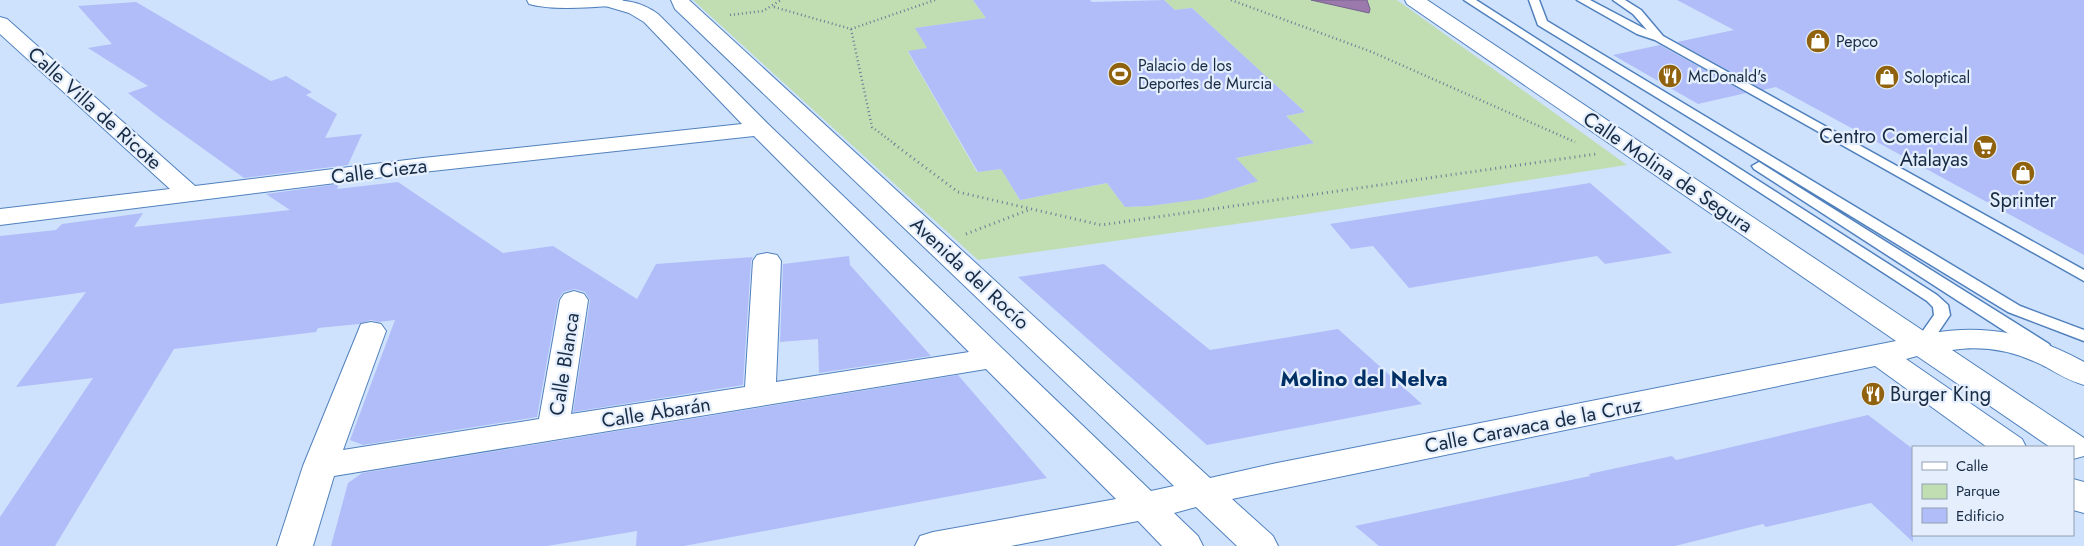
<svg xmlns="http://www.w3.org/2000/svg" width="2084" height="546" font-family="Jost,sans-serif">
<rect width="100%" height="100%" fill="#cee2fd"/>
<path fill="#c0deb1" d="M693 0H973L986 18 916 28 927 48 908 52 977 172 1001 169 1020 200 1107 183 1125 207C1171 206 1213 197 1257 181L1236 158 1314 143 1286 116 1305 112 1192 8 1175 10 1164 0H1397L1627 165 1287 217 978 260Z"/>
<path fill="#9c79ac" stroke="#74628d" d="M1311 0H1367L1370 9 1369 13Z"/>
<path fill="#b0bdf8" d="M973 0H1090L1092 2 1164 0 1175 10 1192 8 1305 112 1286 116 1314 143 1236 158 1258 181 1202 199 1149 206 1125 207 1107 183 1020 200 1001 169 978 172 908 51 927 48 915 28 986 18Z
M1677 0H2084V255L1776 87 1763 90 1677 42 1734 30Z
M136 2 271 81 286 76 312 92 306 95 337 114 325 138 362 134 348 165 244 178 159 117 128 93 148 86 88 48 112 44 78 6Z
M1660 45 1746 93 1698 104 1613 55Z
M398 182 503 253 553 246 637 299 656 264 753 257 751 261 743 385 573 412 590 300 585 292 575 289 563 292 558 300 537 417 363 445 350 440 395 320 378 322 371 320 359 324 318 328 316 332 174 349 55 546H0V517L93 378 16 387 86 292 0 304V236L56 230 62 224 143 213 134 227 290 210 266 194 339 184 337 189Z
M1590 183 1672 253 1605 264 1597 256 1409 288 1373 246 1351 249 1330 224Z
M849 256 850 265 931 356 819 373 818 339 780 342 783 264Z
M1104 264 1210 350 1338 329 1422 404 1207 445 1018 277Z
M958 375 1047 478 684 546H636L637 531 547 546H331L348 483 362 473Z
M1868 415 1913 449V542L1871 503 1766 527 1763 524 1675 546H1379L1355 526 1590 476 1589 474 1672 456 1676 460Z"/>
<g fill="none" stroke-linecap="round" stroke-linejoin="round">
<g stroke="#5181bd" stroke-width="3">
<path id="lane" d="M1464 0H1476L1937 295 1948 305 1950 315 1927 349 1921 350 1915 349 1913 345 1934 315 1933 307 1927 301Z
M1529 0H1539L1547 21 2020 306 2084 330V341L2008 312 1538 25Z
M1577 0H1590L1647 30 1633 14 1613 0H1625L1641 10 1663 36 2084 270V281L1655 40 1637 34Z
M1759 162 2049 344 2051 348 2049 352 2043 353 2037 352 1754 169 1752 166Z"/>
</g>
<g stroke="#5181bd" stroke-width="2">
<path id="street" d="M600 0C622 0 639 0 658 14L769 125 1151 491 1174 486 675 9 671 0H689L1210 478 1277 463 1896 341 1407 4 1405 0H1427L1928 334C1987 323 2032 334 2084 362V385C2070 381 2058 374 2046 367 2015 351 1985 345 1952 350L2084 438V456L2073 459V447H2050L1917 356 1906 359 2022 439 2026 447H1987L1875 366 1232 499 1273 536 1278 546H1237L1196 507 1174 513 1198 536 1203 546H1162L1138 521 1011 546H915L920 536 933 532 1116 499 986 369 334 476 313 546H277L303 466 361 324 371 322 381 324 386 331 343 450 539 419 560 300 564 294 574 291 584 294 588 300 571 414 745 387 753 261 757 255 767 253 777 255 781 261 776 382 969 352 754 136 423 172 0 225V209L170 189 0 34V17L7 19 195 186 423 158 742 124 644 22 629 13 602 5Z
M2073 479 2084 482V513L2073 510Z"/>
</g>
<g stroke="#5181bd" stroke-width="2">
<path id="primary" d="M527 0H623L621 4 614 6C586 7 556 11 529 4Z"/>
</g>
<path stroke="#6a7e98" stroke-width="2.5" stroke-dasharray="1 3" stroke-linecap="butt" d="M1231 0 1372 52 1575 142
M774 7 851 29 935 0
M730 15 763 11 781 0
M851 29 872 127 896 145"/>
<path stroke="#6a7e98" stroke-width="3" stroke-dasharray="1 4" stroke-linecap="butt" d="M894 144 958 192 1101 225 1596 154
M966 234 1031 209"/>
<use href="#lane" fill="#fff" fill-rule="evenodd"/>
<use href="#street" fill="#fff" fill-rule="evenodd"/>
<use href="#primary" fill="#fff" fill-rule="evenodd"/>
</g>
<defs>
<g id="shop-disc" transform="scale(1.25)"><circle r="9.5" fill="#90620d" stroke="#e4eefc"/><path d="M-5-2.5h2.3a2.7 3.5 0 0 1 5.4 0H5L5.5 6h-11ZM-1.5-2.5h3a1.5 2.3 0 0 0-3 0Z" fill="#fff"/></g>
<g id="stadium-disc" transform="scale(1.25)"><circle r="9.5" fill="#90620d" stroke="#e4eefc"/><path d="M0-5a6.5 5 0 1 0 0 10a6.5 5 0 1 0 0-10ZM-3.5-1.8h7v3.6h-7Z" fill="#fff"/></g>
<g id="restaurant-disc" transform="scale(1.25)"><circle r="9.5" fill="#90620d" stroke="#e4eefc"/><path d="M-5-6h1v4h1v-4h1v4h1v-4h1v5L-1.5 .5V6h-2V.5L-5-1ZM5-6V6H3V1.5H1.5Q1.5-4 5-6Z" fill="#fff"/></g>
<g id="supermarket-disc" transform="scale(1.25)"><circle r="9.5" fill="#90620d" stroke="#e4eefc"/><path d="M-6-5.5h2.5l.6 2H6L4.5 2H-2.5L-4.4-4H-6ZM-1.5 3.2a1.3 1.3 0 1 0 .1 0ZM3 3.2a1.3 1.3 0 1 0 .1 0Z" fill="#fff"/></g>
</defs>
<g fill-rule="evenodd">
<use href="#shop-disc" x="1818" y="41"/>
<use href="#stadium-disc" x="1120" y="74"/>
<use href="#restaurant-disc" x="1670" y="76"/>
<use href="#shop-disc" x="1887" y="77"/>
<use href="#supermarket-disc" x="1985" y="147"/>
<use href="#shop-disc" x="2023" y="173"/>
<use href="#restaurant-disc" x="1873" y="394"/>
</g>
<g text-anchor="middle" stroke-width="4.5" stroke-linejoin="round" paint-order="stroke">
<g font-size="16" fill="#172b44" stroke="#e4eefc" text-anchor="start">
<text x="1836" y="47">Pepco</text>
<text x="1138" y="71">Palacio de los<tspan x="1138" dy="18">Deportes de Murcia</tspan></text>
<text x="1688" y="82">McDonald's</text>
<text x="1904" y="83">Soloptical</text>
</g>
<g font-size="20" fill="#172b44" stroke="#e4eefc">
<text transform="translate(95 108) rotate(42)" y="7">Calle Villa de Ricote</text>
<text transform="translate(379 171) rotate(-7)" y="7">Calle Cieza</text>
<text transform="translate(1668 172) rotate(34)" y="7">Calle Molina de Segura</text>
<text transform="translate(970 273) rotate(43)" y="7">Avenida del Rocío</text>
<text transform="translate(564 364) rotate(-81)" y="7">Calle Blanca</text>
<text transform="translate(656 412) rotate(-9)" y="7">Calle Abarán</text>
<text transform="translate(1533 425) rotate(-11)" y="7">Calle Caravaca de la Cruz</text>
</g>
<g font-size="20" fill="#172b44" stroke="#e4eefc" text-anchor="end">
<text x="1968" y="143">Centro Comercial<tspan x="1968" dy="23">Atalayas</tspan></text>
<text x="2023" y="207" text-anchor="middle">Sprinter</text>
<text x="1890" y="401" text-anchor="start">Burger King</text>
</g>
<g font-size="21" font-weight="bold" fill="#003066" stroke="#e4eefc">
<text x="1364" y="386">Molino del Nelva</text>
</g>
</g>
<rect x="1912" y="446" width="162" height="90" fill="#e4eefc" stroke="#92a0b2"/>
<rect x="1922" y="462" width="25" height="8" fill="#ffffff" stroke="#92a0b2"/>
<text x="1956" y="471" font-size="15" fill="#172b44">Calle</text>
<rect x="1922" y="484" width="25" height="15" fill="#c0deb1" stroke="#92a0b2"/>
<text x="1956" y="496" font-size="15" fill="#172b44">Parque</text>
<rect x="1922" y="508" width="25" height="15" fill="#b0bdf8" stroke="#92a0b2"/>
<text x="1956" y="521" font-size="15" fill="#172b44">Edificio</text>
</svg>
